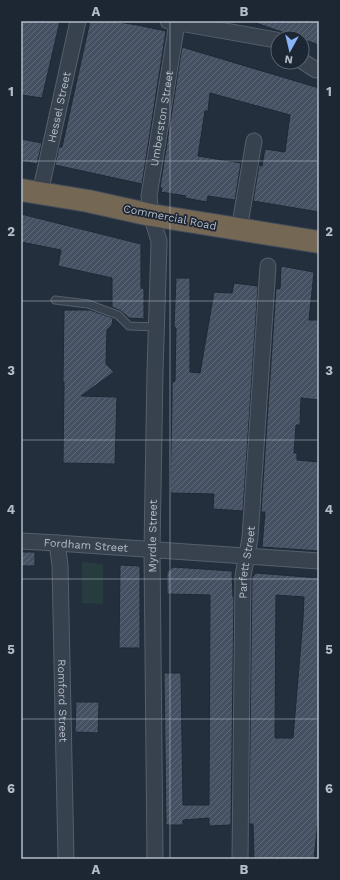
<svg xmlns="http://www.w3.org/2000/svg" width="340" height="880" font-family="'Work Sans',sans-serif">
<defs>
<pattern id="building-hatch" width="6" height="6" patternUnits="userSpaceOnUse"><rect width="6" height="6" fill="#455162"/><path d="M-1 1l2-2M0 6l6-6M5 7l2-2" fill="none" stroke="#5d6877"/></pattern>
</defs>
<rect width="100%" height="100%" fill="#242f3e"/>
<path fill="#263c3f" d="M82 562 103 564V604L82 603Z"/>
<path fill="url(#building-hatch)" stroke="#1f2835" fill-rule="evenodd" d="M21 21H60L42 98 21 95Z
M90 21H112L137 25 166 31 142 184 55 165 59 147H62Z
M256 21H319V45L302 39V38H299L256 23Z
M182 47 319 88V212L253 201 259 165 262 166 265 149 285 152 290 115 210 93 208 111H205L198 156 241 163 235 200 208 196 207 202 185 198 186 196 161 192 162 188 160 187Z
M21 139 42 143 37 164 21 161Z
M21 214 141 244V288L144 289V319L129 318 121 311 112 307V278L58 266 61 250 21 242Z
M281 266 314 272 309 320H319V400L301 398 300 425H296L294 453H297V460L319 462V551L262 547 265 512H261L276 288 280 289Z
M176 278H190V372L200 373 214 292 232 293 234 283 258 286 243 511 213 509 214 494 170 493 172 403V383L175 381 176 328 174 327Z
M64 310H90L113 318 112 325 107 330 106 364 114 372 81 396 117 397 115 464 63 463 64 382H63Z
M21 552H35V566H21Z
M120 565 140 566V648H119Z
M173 567 232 571 233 597 234 595 231 825 209 826V818L183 820V825H166L164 673H181L183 805H209L210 595 167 594V572Z
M256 573 319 578V811L314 859H254L253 824H249L252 577ZM276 595 304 597 303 619 293 738H275Z
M76 702H99L98 733 75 732Z"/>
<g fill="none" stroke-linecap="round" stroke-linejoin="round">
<g stroke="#565f6c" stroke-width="9">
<path id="lane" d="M55 300 88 304 118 315 129 326 157 327"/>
</g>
<g stroke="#565f6c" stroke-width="17">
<g id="street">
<path d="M168 21 276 40 278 42"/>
<path d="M302 61 316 70H319"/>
<path id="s1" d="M40 193 78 21"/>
<path d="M239 230 254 141"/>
<path id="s2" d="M21 541 57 543 319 561"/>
<path id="s3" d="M57 543 60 565 66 859"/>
<path id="s4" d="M155 859 152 550 155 371 159 244V241L151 215 149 196 177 23"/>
<path id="s5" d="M240 859 243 576 250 538 268 266"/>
</g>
</g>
<g stroke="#434c59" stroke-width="24">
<path id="highway" d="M21 190 88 201 151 215 319 242"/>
</g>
<use href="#lane" stroke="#38414e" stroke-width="7"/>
<use href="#street" stroke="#38414e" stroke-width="15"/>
<use href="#highway" stroke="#746855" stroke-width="22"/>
</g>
<path fill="none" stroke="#b4bcc9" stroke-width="1" stroke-opacity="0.55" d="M170 21V859M21 161H319M21 301H319M21 440H319M21 579H319M21 719H319"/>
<g text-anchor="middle" stroke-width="3.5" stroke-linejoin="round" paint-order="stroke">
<g font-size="11" fill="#b4bcc9" stroke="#1d2633">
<text dy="4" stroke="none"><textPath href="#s1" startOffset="88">Hessel Street</textPath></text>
<text dy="4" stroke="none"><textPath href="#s4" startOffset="743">Umberston Street</textPath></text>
<text transform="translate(170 217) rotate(11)" y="4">Commercial Road</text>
<text dy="4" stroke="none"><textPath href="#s4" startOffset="323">Myrdle Street</textPath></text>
<text dy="4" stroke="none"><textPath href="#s2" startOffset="65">Fordham Street</textPath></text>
<text dy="4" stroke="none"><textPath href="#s5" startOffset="297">Parfett Street</textPath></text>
<text dy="4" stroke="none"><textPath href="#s3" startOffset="158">Romford Street</textPath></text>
</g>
</g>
<rect width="340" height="880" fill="none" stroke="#1d2633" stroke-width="44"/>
<g transform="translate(290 50) rotate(188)"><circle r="19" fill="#1d2633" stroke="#59626f"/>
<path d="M0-3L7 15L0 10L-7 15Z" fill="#8ab4f8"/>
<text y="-6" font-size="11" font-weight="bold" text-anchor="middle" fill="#b4bcc9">N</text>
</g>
<rect x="22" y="22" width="296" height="836" fill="none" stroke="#b4bcc9" stroke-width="1.5"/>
<g font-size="13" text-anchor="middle" font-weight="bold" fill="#b4bcc9">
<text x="96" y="16">A</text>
<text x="244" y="16">B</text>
<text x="11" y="96">1</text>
<text x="329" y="96">1</text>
<text x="11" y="236">2</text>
<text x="329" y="236">2</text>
<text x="11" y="375">3</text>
<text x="329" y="375">3</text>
<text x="11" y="514">4</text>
<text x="329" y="514">4</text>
<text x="11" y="654">5</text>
<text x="329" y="654">5</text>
<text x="11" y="793">6</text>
<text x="329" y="793">6</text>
<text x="96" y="874">A</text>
<text x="244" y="874">B</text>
</g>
</svg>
